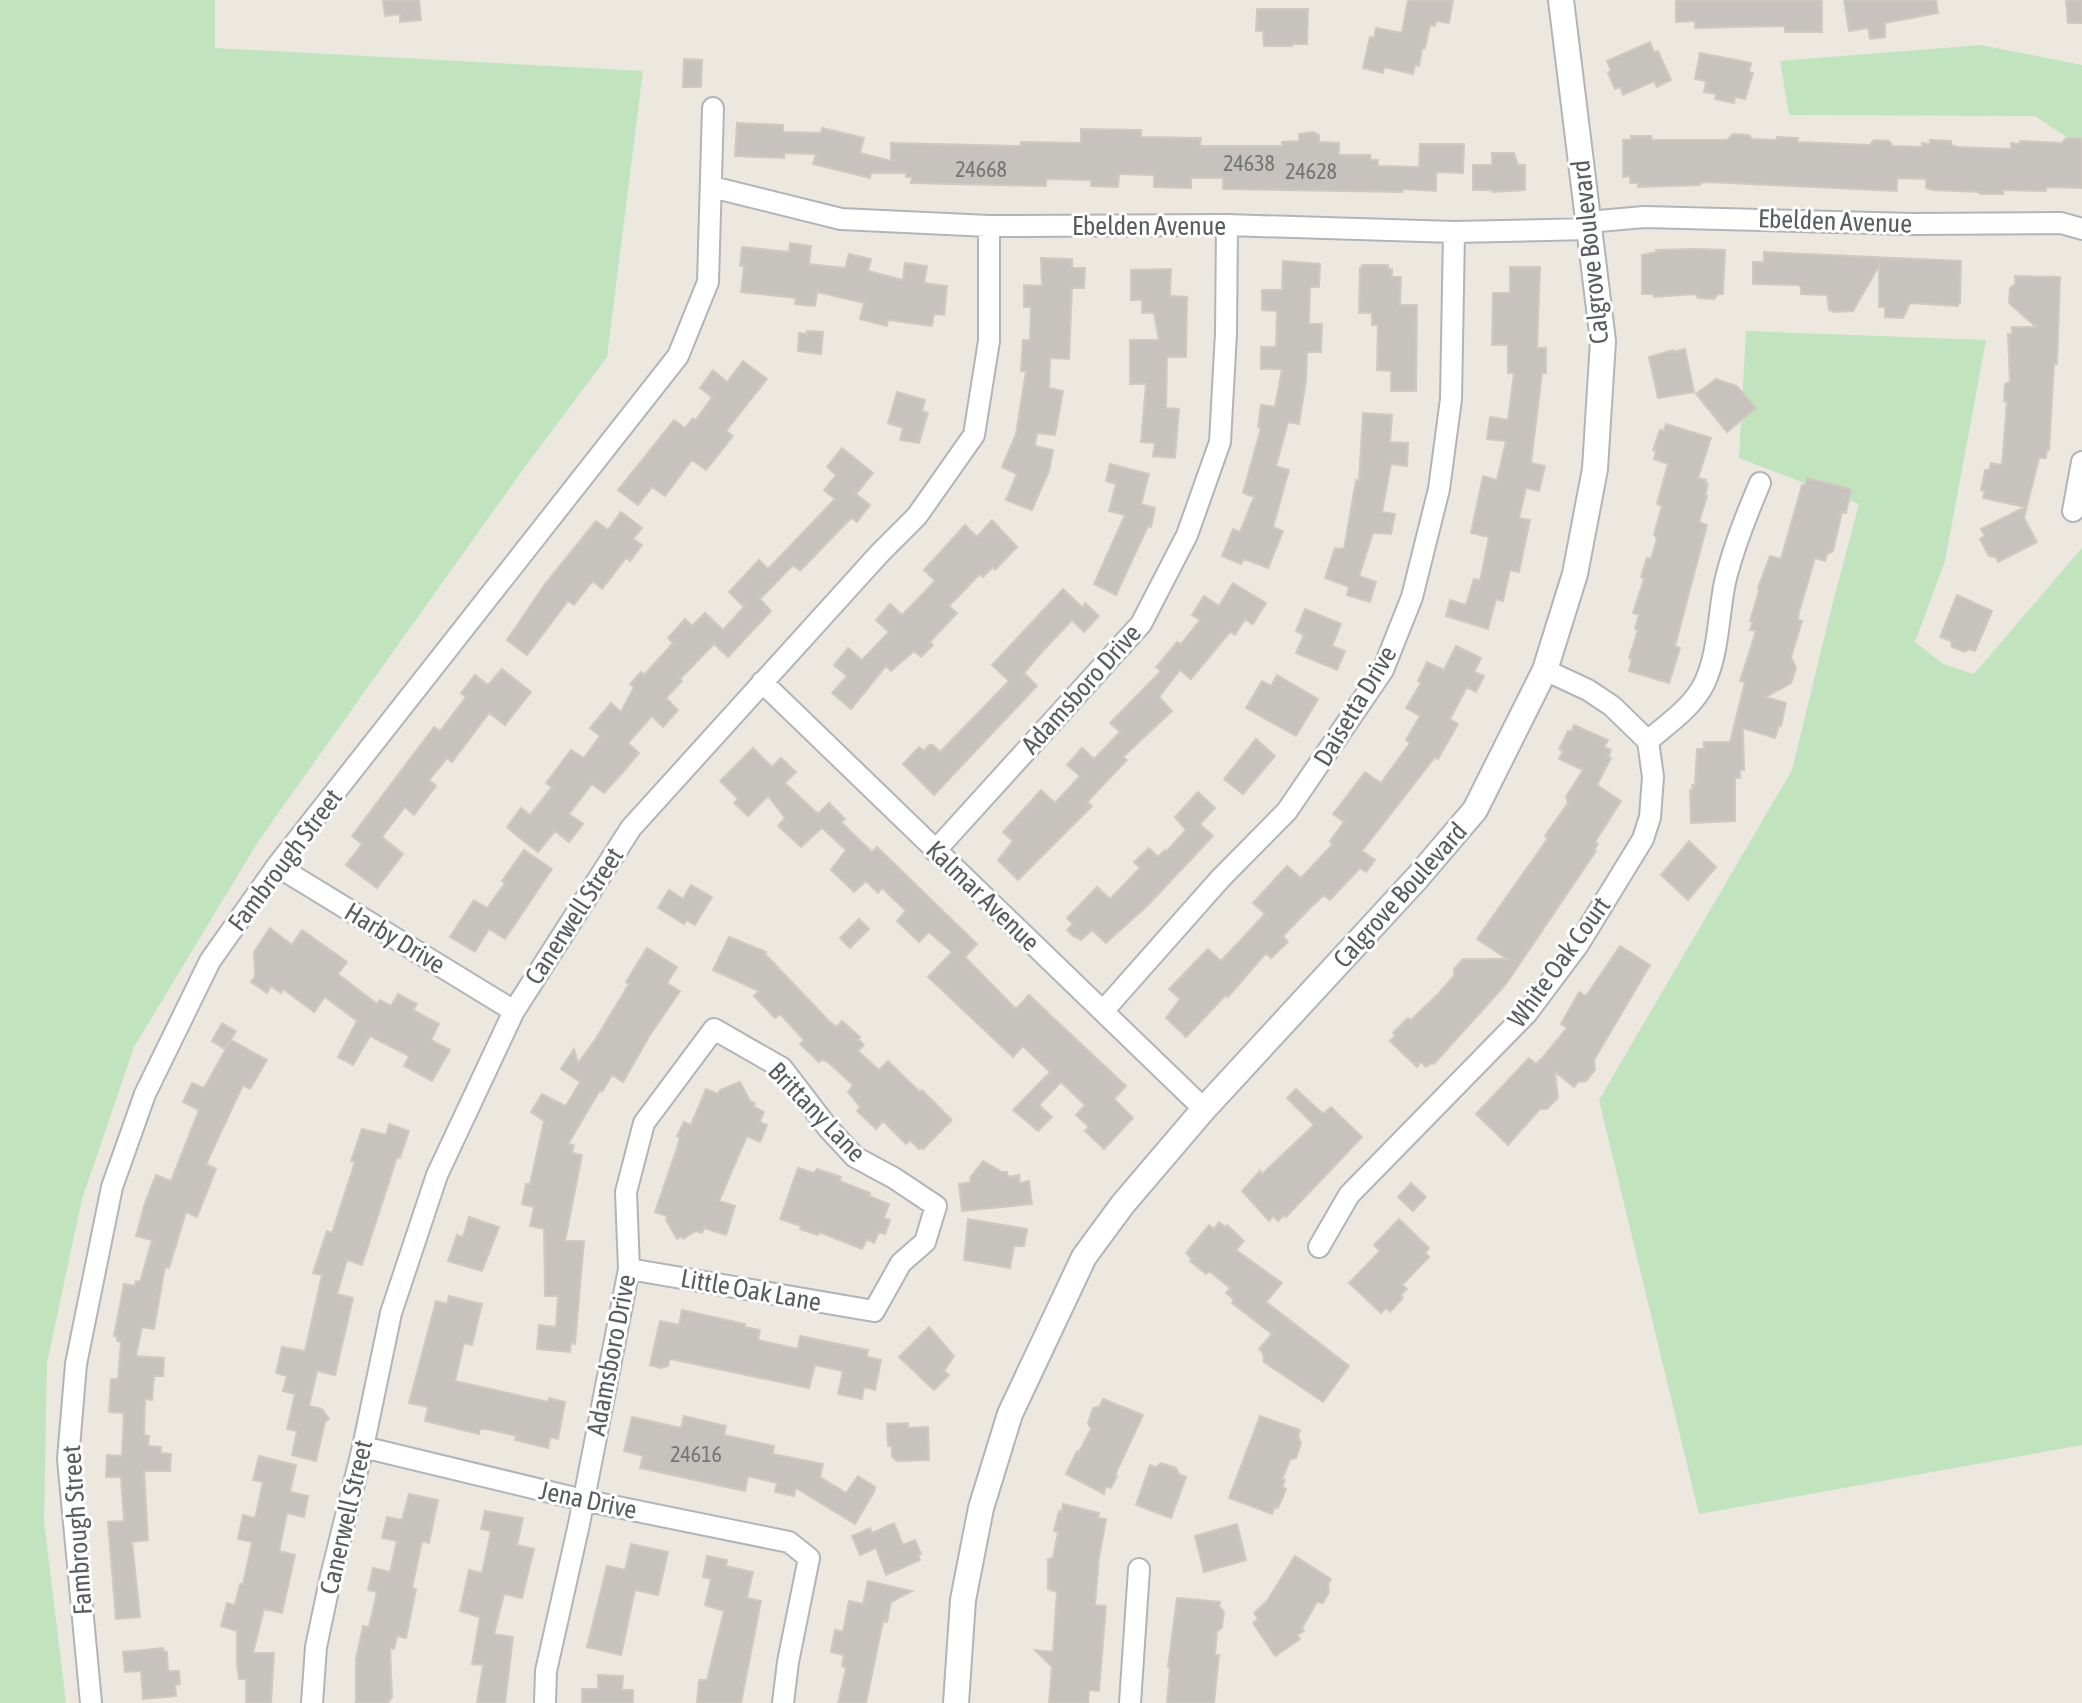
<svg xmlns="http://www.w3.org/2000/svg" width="2082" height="1703" font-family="'Asap Condensed',sans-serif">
<rect width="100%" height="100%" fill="#ece8e0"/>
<path fill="#c1e3bd" d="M0 0H215V48L643 71 607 357 519 475 259 840 134 1047 82 1199 47 1363 44 1521 66 1703H0Z
M1981 45 2082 65V147L2035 116 1789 115 1780 61Z
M1746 331 1986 340 1945 561 1915 642 1943 664 1974 674 2082 548V1445L1699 1514 1599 1100 1792 770 1832 606 1859 504 1739 458Z"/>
<path fill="#c6c3be" stroke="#d0c9bf" stroke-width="2" d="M383 0H419L421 20 400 22V14L385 16Z
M1408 0H1453L1449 23 1436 21 1435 26 1430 25 1425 48 1422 49 1419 66 1415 65 1413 74 1384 67 1383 73 1363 68 1370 37 1374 38 1376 28 1402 33Z
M1676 0H1822V32H1785V26L1695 28V21L1676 22Z
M1844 0H1936L1938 13 1885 23V37L1870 39 1868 28 1849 31Z
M2066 0H2082V23H2068Z
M1257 9H1308L1307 44H1292V46H1264L1263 31H1256Z
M1650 42 1654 52 1658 51 1671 80 1657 87 1654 81 1623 95 1620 87 1615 89 1608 73 1611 70 1607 61Z
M1700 53 1751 63 1749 72 1753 73 1745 99 1735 97 1734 103 1715 99 1716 94 1704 92 1706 81 1695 79Z
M684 59 702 60 701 87H683Z
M737 123 783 125V132L821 133 822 128 864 138 860 153 891 161V143L1021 146V142L1081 143V129L1141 130V137L1201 138 1200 146H1282V142L1299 141V134L1313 132 1319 135V142L1339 143V155H1370L1371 160H1378V166L1419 167 1420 144H1464L1463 173 1436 172V191L1403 189 1402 192 1223 189V178H1191V188L1154 187V175L1119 174 1118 187 1091 186V180L1046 179V186L911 183 912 177H906V173H871L870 178 813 164 816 154 784 153V158L735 156Z
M1733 134 1749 135 1752 139 1777 140V137L1798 138 1797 142 1870 145 1874 140 1889 141 1893 146 1922 147V143L1930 144V140L1951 141V145L1958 147 2011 149V143L2020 144V141L2062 143 2066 138 2082 139V188L2046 187V191L2003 190V194H1980V192L1934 190 1926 188V179L1897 178V191L1708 182 1700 183V185L1638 187V183H1630V176L1623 177V140H1631V136H1651L1652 140H1727Z
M1492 153H1514L1518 165H1525V190L1492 192V190H1473V165H1492Z
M790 243 811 246 809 264 845 268 849 254 871 259 868 271 903 280 905 263 927 266 924 283 947 286 944 315 934 314 932 326 888 320 887 326 860 319 864 303 817 292 815 306 795 304 796 298 741 292 744 266H740L742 247 789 252Z
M1694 249 1725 250 1723 294H1718L1714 299 1698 298 1695 294 1654 297V294H1642V255L1657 252 1656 250Z
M1764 252 1961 261 1960 303H1958V306L1910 303 1903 318 1885 317V307H1879V266L1853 311 1835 312 1829 310 1827 295 1801 294V287L1798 285 1753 284V262H1764Z
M1041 258 1072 259V268H1085L1084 288H1072L1069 359 1050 358 1049 388 1063 391 1055 435 1037 433 1035 446 1053 450 1049 471 1032 510 1006 500 1017 474 1002 467 1016 434 1026 371H1021L1023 340H1030L1031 307H1024V285L1042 286Z
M1283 261 1320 264 1319 287H1310L1309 324H1322L1321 352H1307L1306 380 1299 424 1288 422 1276 466 1289 470 1273 527 1283 531 1268 568 1244 559 1241 564 1222 556 1233 529 1240 532 1254 497 1243 493 1261 428 1258 427 1261 405 1275 407 1282 369H1261V347H1276L1277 311 1262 310V290H1282Z
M1362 265H1388V269H1392V277H1401L1400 305H1417L1416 391H1391V371L1377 370 1378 325H1372V313H1359L1360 268H1362Z
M1510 267H1540L1537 348H1546V373H1542L1531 463 1545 466 1539 491 1526 488 1519 518 1530 520 1519 572 1510 570 1503 601 1496 599 1488 629 1446 616 1450 600 1466 605 1474 579 1480 581 1489 537 1471 533 1483 476 1497 480 1506 441 1487 439 1490 417 1508 420 1514 373H1508V345H1492L1493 293H1510Z
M1171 269 1170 296 1187 297 1186 357H1167L1166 408 1179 409 1175 458 1153 456 1155 443 1141 442 1146 384H1130V340H1159L1154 313H1142V300H1131V270Z
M2015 276 2060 277 2057 364H2054L2049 450 2047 449 2046 458H2039L2024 518 2037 542 1998 562 1996 557 1989 556 1980 539 1985 536 1981 529 2025 507 1983 498 1985 491 1981 490 1985 470H1989L1991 463 2002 465 2007 402 2004 401 2005 384 2010 382 2008 334H2012V327H2036L2009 303 2010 288 2015 284Z
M807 331 823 332 821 354 798 351 799 333 807 334Z
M1685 349 1694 392 1658 398 1649 357 1673 350V352Z
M743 361 767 379 726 431 733 436 706 470 692 460 665 496 652 487 638 505 618 490 674 420 685 428 693 418 696 420 712 397 700 388 713 370 727 382Z
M1716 379 1737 386 1756 408 1727 432 1696 394Z
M897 392 925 400 922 411 928 413 919 443 900 440 903 428 888 423Z
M1363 413 1392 415 1390 442 1408 443 1407 466 1391 464 1382 512 1395 514 1391 534 1373 533 1359 576 1376 582 1370 602 1347 595 1349 588 1347 586 1325 578 1335 548 1344 549 1356 480 1359 481Z
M1666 424 1711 438 1698 478 1706 480 1705 483 1708 484 1705 496H1707L1699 522 1707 525 1675 646 1680 648 1669 683 1629 671 1632 659 1629 658 1638 630 1635 629 1639 615 1633 613 1644 579 1641 577 1647 558 1651 559 1657 539 1654 534 1662 506 1657 504 1668 464 1654 459 1656 451 1653 450 1660 430 1664 431Z
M842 448 873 473 856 494 870 505 857 522 851 518 800 571 793 565 760 599 771 611 728 657 714 644 680 679 682 681 666 698 678 710 663 727 652 716 628 743 639 753 624 771 604 793 592 784 569 814 583 824 569 842 555 831 538 852 516 835 507 827 521 808 530 815 552 787 546 783 571 750 584 758 600 736 590 728 611 703 621 712 634 687 630 684 641 672 644 675 673 643 668 638 685 619 692 626 705 613 723 630 744 607 729 592 759 560 768 569 835 499 824 490 836 475 827 467Z
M1110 464 1149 474 1141 504 1155 508 1151 527 1148 526 1116 595 1094 584 1125 515 1109 511 1116 484 1106 481Z
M1807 478 1851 489 1846 513 1842 512 1833 551 1827 554 1825 561 1815 558 1799 612 1798 620 1802 621 1791 657 1796 668 1791 683 1766 697 1786 703 1781 726H1779L1775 738 1743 728 1744 770H1740V778H1735V821L1691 823 1690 790H1693L1692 785H1695L1697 749H1704V742H1730L1745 682 1740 681 1756 631 1750 630 1753 622 1750 621 1759 591 1758 588 1770 556 1781 559 1802 485H1805Z
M621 512 642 528 633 539 642 545 630 561 626 558 602 589 593 581 574 605 568 601 527 655 507 640 545 584 596 521 608 530Z
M992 520 1017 547 995 570 993 567 983 577 980 574 949 606 957 613 930 642 933 645 921 657 914 651 891 671 886 666 851 709 832 693 847 676 834 665 848 648 862 660 889 632 876 620 890 604 902 615 935 581 924 570 965 525 977 537Z
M1233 583 1266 603 1253 624 1245 619 1235 635 1230 632 1191 679 1180 670 1159 697 1172 711 1123 757 1127 760 1087 802 1092 806 1018 880 998 860 1013 841 1003 832 1041 790 1055 803 1080 776 1067 765 1082 748 1094 759 1120 732 1110 723 1161 671 1156 667 1177 642 1181 644 1200 620 1192 615 1204 596 1219 606Z
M1063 589 1083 608 1085 603 1099 616 1084 632 1072 620 1042 652 1024 673 1037 686 934 795 903 764 919 747 924 751 929 745H933L940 752 1009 681 992 665Z
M1957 595 1992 611 1975 651 1970 649 1964 652 1952 647 1951 641 1940 637Z
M1305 609 1341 624 1332 646 1345 651 1337 670 1296 653 1304 635 1296 631Z
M1456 646 1481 658 1474 672 1484 676 1476 692 1467 687 1450 719 1458 724 1438 759 1435 757 1362 851 1375 860 1366 872 1360 868 1330 900 1324 895 1310 908 1283 936 1288 942 1271 958 1266 953 1228 997 1226 995 1186 1037 1166 1018 1180 999 1169 989 1208 949 1221 961 1265 914 1253 903 1287 866 1301 878 1332 845 1330 841 1344 822 1333 814 1346 797 1365 772 1381 783 1410 743 1406 740 1420 716 1406 708 1421 683 1418 681 1427 662 1444 670Z
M502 669 531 692 505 725 489 713 452 762 447 758 429 780 436 786 414 815 405 807 382 837 403 854 377 888 346 865 362 844 352 836 434 727 440 731 466 697 461 693 475 675 488 685Z
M1277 675 1318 699 1296 736 1246 708 1262 681 1271 686Z
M1574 725 1608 740 1604 747 1611 750 1608 757 1611 758 1597 785 1621 801 1595 842 1598 844 1594 850 1596 851 1506 984 1434 1064 1432 1063 1426 1067 1421 1062 1417 1067 1390 1041 1396 1035 1393 1033 1408 1018 1411 1020 1439 993 1454 976V969L1463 959H1507L1477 939 1548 838 1545 836 1568 803 1566 797 1583 770 1559 759 1563 751 1559 749 1568 731 1571 732Z
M1256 739 1275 756 1243 794 1224 779Z
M753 748 772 767 781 758 796 772 785 783 818 814 829 803 845 819 841 822 872 852 877 847 977 944 965 957 1016 1009 1029 995 1126 1086 1114 1099 1133 1118 1104 1149 1085 1131 1089 1127 1076 1115 1085 1105 1061 1082 1039 1105 1052 1117 1038 1131 1013 1110 1050 1072 1023 1046 1013 1057 928 977 952 952 929 932 919 942 897 921 906 911 882 888 878 893 866 881 854 892 831 870 846 850 822 828 801 847 778 826 785 818 768 796 748 816 734 803 738 799 720 781Z
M1198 792 1215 808 1200 824 1213 836 1147 906 1106 943 1092 930 1081 940 1073 936 1067 930 1073 924 1067 918 1097 887 1110 899 1140 868 1134 862 1149 848 1158 857 1165 850 1166 852 1186 830 1175 817Z
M1689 841 1716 867 1688 900 1661 875Z
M524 850 552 869 505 939 489 929 475 952 450 937 474 900 487 908 505 883 502 881Z
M691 885 712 897 695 925 686 920 684 924 658 908 669 890 683 899Z
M859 919 869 929 850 948 840 938Z
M270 928 292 945 302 930 347 962 338 974 377 1004 380 1000 391 1006 398 994 417 1004 413 1010 439 1024 431 1040 450 1050 432 1081 404 1066 409 1056 370 1036 353 1065 338 1057 357 1021 325 997 314 1012 283 989 281 993 271 986 267 993 251 982 255 976 254 952Z
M729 937 766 952 765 954 829 1021 837 1027 842 1021 860 1037 858 1039 864 1045 858 1051 879 1070 888 1061 920 1092 922 1090 952 1120 923 1149 921 1147 919 1149 910 1140 906 1144 883 1121 876 1129 857 1111 860 1107 848 1092 853 1085 829 1063 822 1059 819 1062 800 1044 804 1040 780 1014 775 1018 754 996 759 991 713 970Z
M1620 946 1650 965 1594 1060 1595 1070 1586 1081 1578 1082 1574 1087 1555 1072 1558 1098 1547 1109H1540L1508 1145 1476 1114 1529 1058 1536 1064 1544 1056 1567 1028 1561 1024 1579 992 1586 996Z
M647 948 677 967 667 983 680 991 650 1035 623 1082 612 1075 602 1092 600 1090 568 1144 574 1145 572 1153 582 1155 565 1241H584L575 1344 571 1343 570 1352 537 1349 539 1325 556 1327 558 1296H545L544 1229 530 1226 534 1207 522 1204 526 1184H530L544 1121 531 1112 542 1094 566 1106 580 1082 561 1069 574 1049 578 1063 595 1040 629 984 626 982Z
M222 1023 236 1031 225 1049 212 1041Z
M231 1040 267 1060 250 1089 243 1085 206 1164 216 1169 197 1217 186 1212 169 1268 165 1267 154 1329 142 1327 136 1356 164 1358 163 1376H154L152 1400 145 1399 144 1435 149 1436 148 1446 161 1447V1453L171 1454 170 1471H144L148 1540 132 1542 140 1617 116 1619 108 1522 124 1521 121 1477H106L107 1455 122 1456 124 1413 109 1412 111 1379H118L121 1342 117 1341V1336H114L124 1284 135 1286 136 1281 140 1282 152 1240 136 1236 145 1203 156 1175 171 1181 199 1110 183 1102 192 1083 204 1088Z
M740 1082 750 1101 755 1103 754 1107 764 1112 760 1122 767 1125 760 1142 747 1136 719 1201 735 1206 729 1226 726 1235 704 1228 702 1233 696 1231 683 1239 681 1236 677 1239 666 1220 667 1216 655 1212 677 1148 680 1137 677 1136 684 1122 691 1125 706 1089 718 1094 720 1090Z
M1296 1089 1323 1114 1331 1107 1362 1137 1286 1217 1284 1215 1278 1221 1273 1216 1269 1221 1242 1191 1260 1171 1262 1174 1314 1125 1287 1098Z
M389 1124 409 1131 400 1158 397 1157 362 1265 347 1260 337 1294 353 1298 335 1375 317 1371 309 1406 322 1409 329 1419 325 1422 316 1461 292 1455 297 1431 287 1429 295 1394 283 1391 287 1376 276 1373 282 1347 305 1351 322 1275 313 1273 327 1231 332 1233 355 1162 351 1161 362 1129 386 1135Z
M983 1161 1002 1172H1007L1008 1177 1019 1175 1020 1183 1029 1181 1032 1204 962 1211 959 1184 971 1182 970 1178Z
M798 1168 814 1173 817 1169 841 1177 840 1181 870 1193 869 1196 889 1204 884 1218 890 1220 885 1234 879 1232 874 1243 867 1239 862 1249 819 1232 818 1235 800 1229 801 1226 780 1219Z
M1411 1183 1426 1197 1413 1211 1398 1197Z
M469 1217 499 1227 482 1271 448 1261 457 1235 463 1237Z
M968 1219 1027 1229 1024 1246H1014L1010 1268 964 1260Z
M1399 1219 1429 1248 1425 1253 1429 1257 1402 1285 1407 1289 1401 1295 1403 1298 1390 1312 1386 1308 1381 1313 1349 1283 1380 1251 1374 1245Z
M1219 1222 1225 1227 1227 1225 1244 1241 1236 1250 1282 1283 1266 1302 1349 1366 1323 1402 1264 1362 1263 1353 1259 1349 1272 1334 1232 1303 1234 1300 1226 1293 1230 1288 1209 1271 1206 1274 1190 1261 1192 1259 1186 1253 1209 1225 1214 1229Z
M449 1296 482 1304 472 1345 464 1343 455 1381 548 1402 549 1398 565 1402 558 1439 550 1437 548 1448 515 1440 516 1436 487 1429H480L479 1434 425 1421 428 1407 409 1403 436 1301 447 1304Z
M682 1310 745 1324V1327L760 1330 758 1340 798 1349 800 1336 868 1350 867 1357 881 1360 875 1390 864 1387 862 1399 838 1394 843 1371 815 1365 809 1388 670 1359 668 1366 661 1368 650 1365 660 1321 679 1325Z
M929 1327 954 1356 944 1371 949 1375 934 1390 899 1357Z
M1103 1399 1143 1415 1115 1475 1117 1476 1111 1488 1106 1486 1104 1494 1066 1474 1077 1451 1079 1452 1091 1429 1088 1423 1093 1408 1100 1406Z
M684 1416 726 1426 724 1435 774 1446 773 1454 823 1464 820 1477 846 1493 858 1476 875 1487 874 1492 855 1524 796 1488 794 1496 775 1492 777 1483 748 1476 745 1491 640 1468 643 1456 624 1451 632 1417 681 1428Z
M1260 1416 1300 1430 1298 1436 1301 1443 1296 1458 1290 1460 1282 1479 1285 1480 1282 1487 1286 1489 1278 1508 1275 1507 1272 1514 1229 1498Z
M908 1423V1428L928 1427 929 1460 897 1461 892 1457V1446H888L887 1424Z
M259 1456 296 1465 290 1492 308 1496 304 1517 287 1513 279 1551 295 1555 282 1613 264 1609 253 1653H274L271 1703H246V1679H239L237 1665V1631L221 1626 227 1603 235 1605 240 1584H243L252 1542 238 1539 243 1515 255 1518 263 1482 253 1480Z
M1161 1463 1176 1468 1179 1474 1186 1477 1171 1518 1136 1505 1150 1465 1156 1467Z
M409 1494 438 1500 429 1543 422 1541 412 1588 416 1589 406 1638 397 1636 394 1649 390 1648 392 1697 388 1703H356V1659L363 1626 369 1627 377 1592 368 1590 373 1568 390 1572 397 1541 382 1538 387 1517 402 1520Z
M1063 1504 1099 1513 1098 1518 1106 1519 1099 1558 1095 1605 1106 1606 1099 1691 1089 1690 1088 1703H1049L1052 1667 1035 1650 1053 1652 1057 1592 1048 1589V1559L1053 1558 1058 1532 1054 1531 1059 1511 1062 1512Z
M485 1511 523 1518 517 1545 534 1549 522 1598 504 1594 494 1634 513 1637 505 1703H477L483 1665 472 1664 480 1617 460 1611 469 1570 482 1573 491 1531 481 1529Z
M894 1523 903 1545 915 1540 921 1554 918 1555 920 1560 886 1575 876 1548 860 1555 852 1536 870 1528 872 1533Z
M1237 1524 1246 1560 1204 1572 1195 1536Z
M631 1544 668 1552 658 1595 635 1590 621 1655 587 1647 607 1566 625 1570Z
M707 1556 727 1560 726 1566 753 1572 747 1598 761 1601 741 1703H697L699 1680H707L724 1611 705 1605 711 1579 703 1577Z
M1295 1556 1331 1579 1328 1585 1329 1592 1323 1603 1317 1602 1302 1628 1304 1631 1297 1635 1300 1639 1275 1656 1253 1623 1258 1619 1254 1613 1267 1601Z
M868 1581 912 1591 891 1602 887 1622 883 1621 866 1703H838L846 1668 842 1666 844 1655 831 1652 835 1630 843 1632 849 1601 863 1604Z
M1177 1598 1220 1602 1219 1606 1224 1612 1222 1627 1217 1632 1215 1655H1219L1214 1703H1167L1170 1667H1168Z
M163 1648 164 1652H167L168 1671H179L180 1684 175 1685 176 1696 143 1699 141 1671 125 1672 123 1652Z
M598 1675 623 1676 622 1690H633V1703H582V1689H598Z"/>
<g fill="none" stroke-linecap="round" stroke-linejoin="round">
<g stroke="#b1b4b8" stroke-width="24">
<path id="minor" d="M712 187 841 219 989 226 1227 225 1454 232 1589 229
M1588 222 1644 217 1913 224 2061 223 2082 229
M2073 511 2082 462
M762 682 1204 1109
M1648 741C1667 724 1692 708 1704 684 1719 653 1718 616 1725 582 1733 548 1746 516 1760 483
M935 851 1141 624 1187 535 1220 442 1226 333 1227 225
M277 866 514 1011
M1104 1010 1220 879 1287 811 1383 670 1412 597 1439 489 1451 399 1454 232
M1319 1247 1349 1195 1527 1013 1578 945 1643 839 1650 817 1653 777 1648 741 1612 706 1588 690 1545 670
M363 1447 583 1500 789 1542 809 1558 788 1662 783 1703
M91 1703 68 1459 76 1364 112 1187 145 1094 210 961 277 866 678 356 708 282 713 108
M312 1703 316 1647 331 1576 363 1447 391 1313 437 1175 514 1011 631 828 880 553 917 516 974 435 989 341V226
M545 1703 546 1671 579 1524 629 1269 626 1192 644 1123 714 1029 782 1068 828 1128 855 1157 894 1178 936 1206 925 1242 901 1263 874 1311 629 1269
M1130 1703 1139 1569"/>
</g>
<g stroke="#b1b4b8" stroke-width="28">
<path id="tertiary" d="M956 1703 963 1600 981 1508 1010 1414 1084 1257 1123 1204 1204 1109 1417 878 1475 810 1545 670 1575 574 1595 469 1603 341 1561 0"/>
</g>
<use href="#minor" stroke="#fff" stroke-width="20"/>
<use href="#tertiary" stroke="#fff" stroke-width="24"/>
</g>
<g text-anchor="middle" stroke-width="6" stroke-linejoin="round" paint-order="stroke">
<g font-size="22" fill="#747678">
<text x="1249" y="171">24638</text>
<text x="981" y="177">24668</text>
<text x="1311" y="179">24628</text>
<text x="696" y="1462">24616</text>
</g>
<g font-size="26" fill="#595d61" stroke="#fff">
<text transform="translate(1835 221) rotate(2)" y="9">Ebelden Avenue</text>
<text x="1149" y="235">Ebelden Avenue</text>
<text transform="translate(1590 252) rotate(-96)" y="9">Calgrove Boulevard</text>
<text transform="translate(1081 689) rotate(-48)" y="9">Adamsboro Drive</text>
<text transform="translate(1355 706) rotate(-59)" y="9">Daisetta Drive</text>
<text transform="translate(285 860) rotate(-53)" y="9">Fambrough Street</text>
<text transform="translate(1400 895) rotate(-48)" y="9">Calgrove Boulevard</text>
<text transform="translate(983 896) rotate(44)" y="9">Kalmar Avenue</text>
<text transform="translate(574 916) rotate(-57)" y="9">Canerwell Street</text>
<text transform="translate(395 938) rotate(31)" y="9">Harby Drive</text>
<text transform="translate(1559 962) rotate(-54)" y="9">White Oak Court</text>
<text transform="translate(817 1112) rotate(46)" y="9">Brittany Lane</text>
<text transform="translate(751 1290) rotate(10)" y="9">Little Oak Lane</text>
<text transform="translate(611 1355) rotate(-79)" y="9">Adamsboro Drive</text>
<text transform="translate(588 1500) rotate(12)" y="9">Jena Drive</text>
<text transform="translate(346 1517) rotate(-77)" y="9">Canerwell Street</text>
<text transform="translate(77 1530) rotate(-94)" y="9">Fambrough Street</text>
</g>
</g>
</svg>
